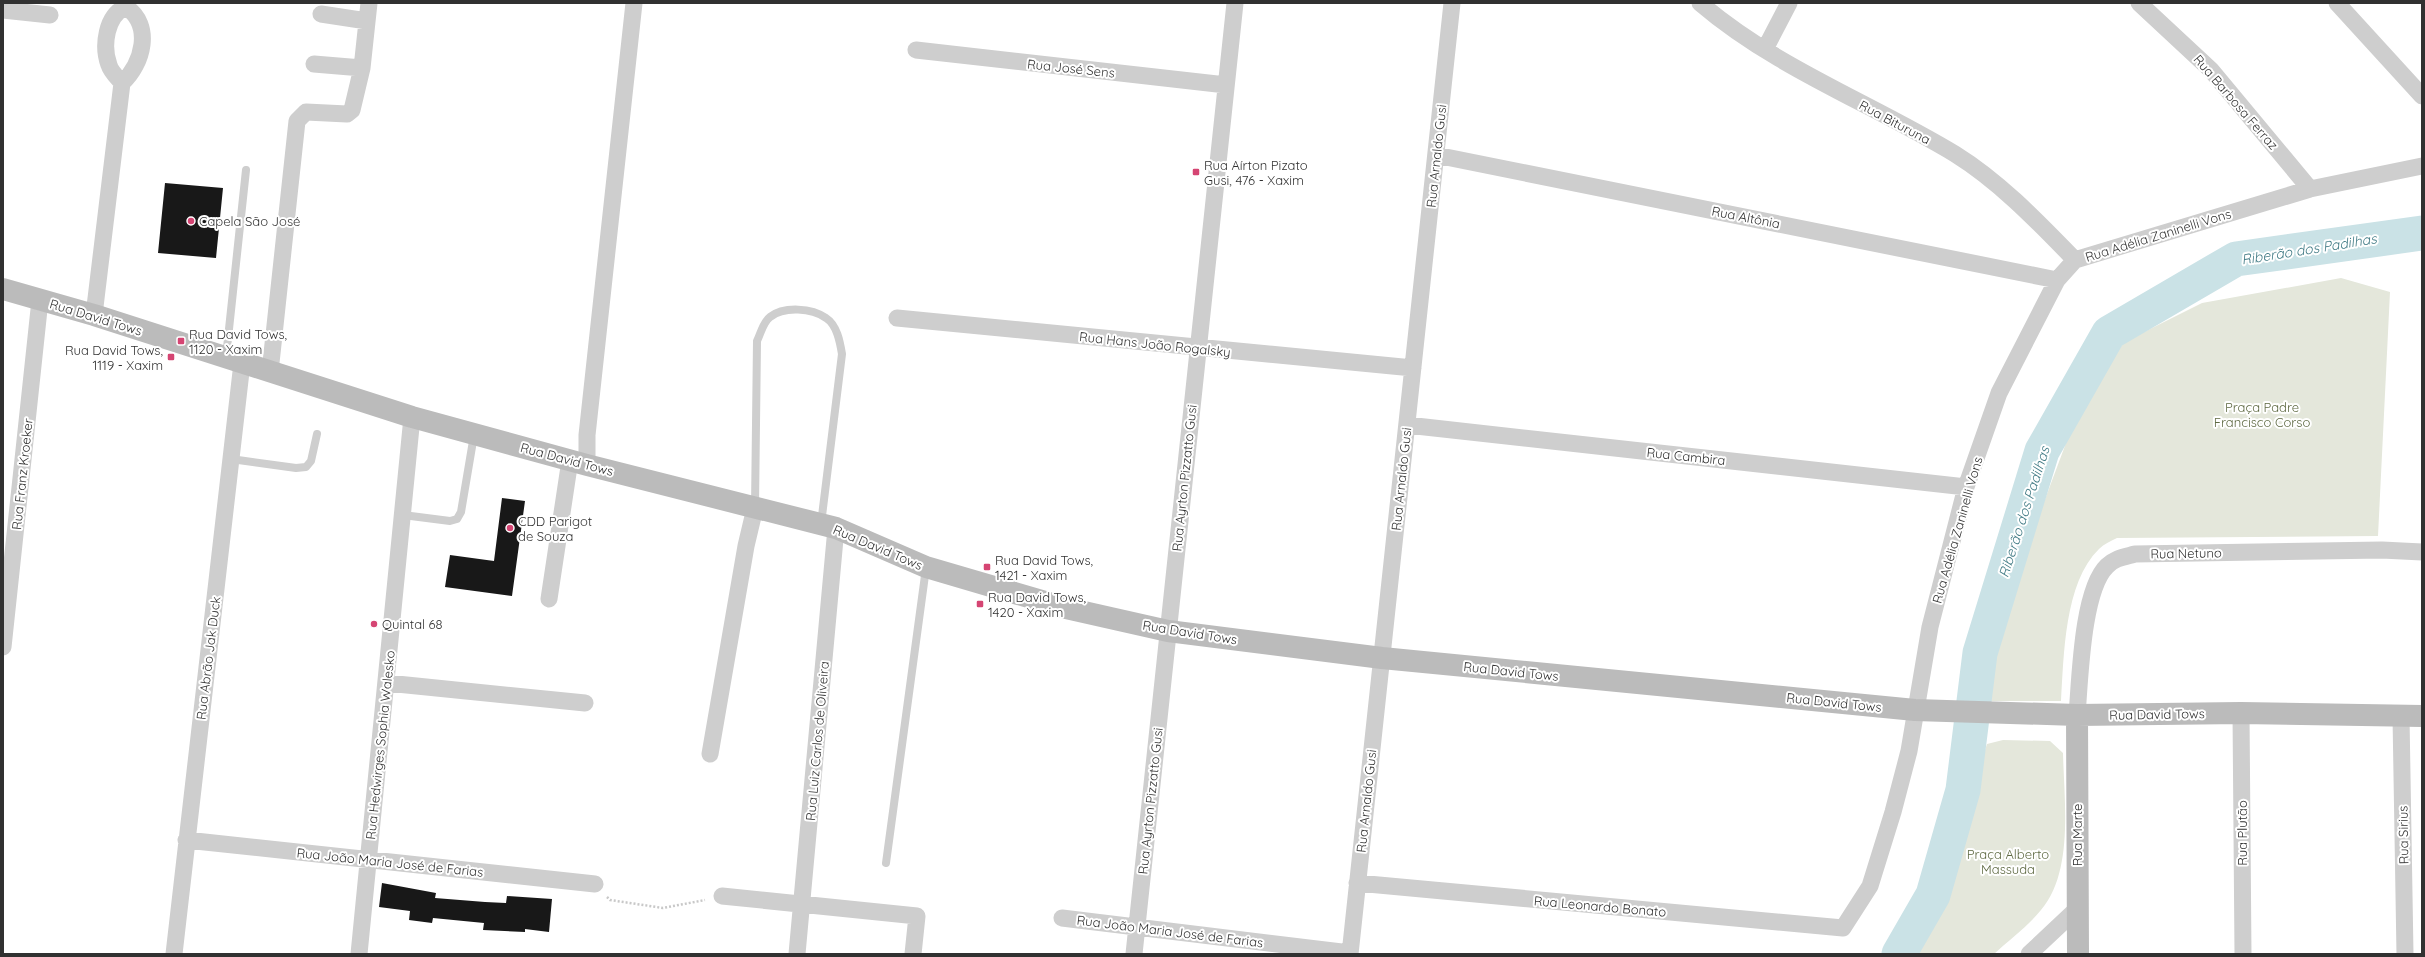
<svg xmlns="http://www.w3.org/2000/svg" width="2425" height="957" font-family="Quicksand,sans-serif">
<rect width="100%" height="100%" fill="#fff"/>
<path fill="#e4e7db" d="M2341 278 2390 292 2378 536 2117 538C2111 541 2104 544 2099 549 2064 583 2064 656 2061 701H1991L1995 651 2038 518 2078 411 2124 342 2202 303Z
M2003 740 2050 741 2063 753C2064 801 2074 871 2041 910 2028 926 2009 940 1994 954H1914L1939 909 1949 880 1962 820 1987 744Z"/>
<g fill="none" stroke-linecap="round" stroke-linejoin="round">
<path stroke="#cae2e6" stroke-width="35" d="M1899 954 1933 895 1963 790 1980 653 2042 451 2109 333 2236 259 2422 233"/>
</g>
<path fill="#181818" d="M165 183 223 188 216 258 158 253Z
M502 498 525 501 512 596 445 587 450 555 494 561Z
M382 883 436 893 435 898 485 902 506 903 507 896 552 899 549 932 525 929V932L483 930 484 923 433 918 432 923 409 920 410 911 379 907Z"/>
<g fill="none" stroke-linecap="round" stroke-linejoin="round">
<path stroke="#c8c8c8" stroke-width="2.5" stroke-dasharray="2 2" stroke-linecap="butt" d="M607 897 610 900 663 908 705 900"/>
<path stroke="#cecece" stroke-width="8" d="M226 357 246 170
M231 459 296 468 306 467 311 461 317 434
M755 507 757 341C761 333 763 322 770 317 784 306 812 308 826 318 837 325 840 342 842 354L821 524
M403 515 450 521 457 519 461 512 474 435
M886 863 926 568"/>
<path stroke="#cecece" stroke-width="17" d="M1700 3C1776 68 1871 103 1955 154 2000 182 2038 222 2075 260
M2139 3 2211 70 2310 189
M2337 3 2422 96
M126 7C153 25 143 64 122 83 118 78 111 72 109 65 102 46 106 15 126 7Z
M3 10 50 15
M321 14 367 21
M1765 49 1789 3
M916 50 1226 85
M314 64 362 68
M1436 155 2057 280
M94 315 122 83
M897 318 1413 368
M270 372 297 121 306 112 347 114 352 110 362 68 369 3
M1407 425 1966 487
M587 465V435L634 3
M549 599 570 460
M3 647 40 300
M387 683 585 703
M2241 713 2243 954
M2077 715C2080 680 2082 590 2107 566 2115 558 2124 557 2135 554L2382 550 2422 552
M2401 716 2405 954
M710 754 746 546 755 508
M186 840 595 884
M1357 883 1843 928 1870 886 1893 812 1909 751 1930 627 1966 487 1999 393 2057 280 2075 260 2310 189 2422 166
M722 896 917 916 913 954
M1062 918 1350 953
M174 954 242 363
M359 954 412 417
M797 954 836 528
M1134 954 1235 3
M1350 954 1452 3
M2029 954 2078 908"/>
<path stroke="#bbb" stroke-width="22" d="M3 289 94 315 412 417 587 465 836 528 926 567 1066 608 1168 631 1382 658 1915 710 2077 715 2241 713 2422 716
M2077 715 2078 954"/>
</g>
<g fill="#d54573" stroke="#fff" stroke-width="1.5">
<rect x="1192" y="168" width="8" height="8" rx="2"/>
<circle cx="191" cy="221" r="4"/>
<rect x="177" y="337" width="8" height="8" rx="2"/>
<rect x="167" y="353" width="8" height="8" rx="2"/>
<circle cx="510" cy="528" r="4"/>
<rect x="983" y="563" width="8" height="8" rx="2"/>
<rect x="976" y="600" width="8" height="8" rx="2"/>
<circle cx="374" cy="624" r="4"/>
</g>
<g text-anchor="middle" stroke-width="4" stroke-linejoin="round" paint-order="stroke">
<g font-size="13" fill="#313131" stroke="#fff">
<text transform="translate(1071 68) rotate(6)" y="5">Rua José Sens</text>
<text transform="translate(2236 102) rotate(49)" y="5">Rua Barbosa Ferraz</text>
<text transform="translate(1895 122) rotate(28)" y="5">Rua Bituruna</text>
<text transform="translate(1436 156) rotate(-84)" y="5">Rua Arnaldo Gusi</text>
<text transform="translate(1746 217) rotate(11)" y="5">Rua Altônia</text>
<text transform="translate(2158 235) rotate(-17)" y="5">Rua Adélia Zaninelli Vons</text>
<text transform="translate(96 317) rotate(17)" y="5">Rua David Tows</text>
<text transform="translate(1155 344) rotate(6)" y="5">Rua Hans João Rogalsky</text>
<text transform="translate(1686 456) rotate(6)" y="5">Rua Cambira</text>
<text transform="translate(567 459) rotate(15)" y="5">Rua David Tows</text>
<text transform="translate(22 474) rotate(-84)" y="5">Rua Franz Kroeker</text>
<text transform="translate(1184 478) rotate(-84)" y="5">Rua Ayrton Pizzatto Gusi</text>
<text transform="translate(1401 479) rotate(-84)" y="5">Rua Arnaldo Gusi</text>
<text transform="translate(1957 530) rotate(-74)" y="5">Rua Adélia Zaninelli Vons</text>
<text transform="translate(878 547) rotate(23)" y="5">Rua David Tows</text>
<text transform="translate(2186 553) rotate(-1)" y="5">Rua Netuno</text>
<text transform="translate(1190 632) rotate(9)" y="5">Rua David Tows</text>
<text transform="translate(208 658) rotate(-83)" y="5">Rua Abrão Jak Duck</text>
<text transform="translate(1511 671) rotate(6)" y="5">Rua David Tows</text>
<text transform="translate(1834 702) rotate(6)" y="5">Rua David Tows</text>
<text transform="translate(2157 714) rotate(-1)" y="5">Rua David Tows</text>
<text transform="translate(817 741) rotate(-85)" y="5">Rua Luiz Carlos de Oliveira</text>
<text transform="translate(380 745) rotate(-84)" y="5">Rua Hedwirges Sophia Walesko</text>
<text transform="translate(1150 801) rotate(-84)" y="5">Rua Ayrton Pizzatto Gusi</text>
<text transform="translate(1366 801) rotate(-84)" y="5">Rua Arnaldo Gusi</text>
<text transform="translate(2242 833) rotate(-90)" y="5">Rua Plutão</text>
<text transform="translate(2077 835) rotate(-90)" y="5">Rua Marte</text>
<text transform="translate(2403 835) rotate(-91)" y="5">Rua Sirius</text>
<text transform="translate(390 862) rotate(6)" y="5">Rua João Maria José de Farias</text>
<text transform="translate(1600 906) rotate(5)" y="5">Rua Leonardo Bonato</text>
<text transform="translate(1170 931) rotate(7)" y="5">Rua João Maria José de Farias</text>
</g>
<g font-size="13" fill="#313131" stroke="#fff" text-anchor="start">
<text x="1204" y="170">Rua Aírton Pizato<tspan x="1204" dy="15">Gusi, 476 - Xaxim</tspan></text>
<text x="199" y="226">Capela São José</text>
<text x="189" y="339">Rua David Tows,<tspan x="189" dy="15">1120 - Xaxim</tspan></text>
<text x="163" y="355" text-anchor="end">Rua David Tows,<tspan x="163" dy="15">1119 - Xaxim</tspan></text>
<text x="518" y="526">CDD Parigot<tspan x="518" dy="15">de Souza</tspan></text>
<text x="995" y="565">Rua David Tows,<tspan x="995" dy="15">1421 - Xaxim</tspan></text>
<text x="988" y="602">Rua David Tows,<tspan x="988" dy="15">1420 - Xaxim</tspan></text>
<text x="382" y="629">Quintal 68</text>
</g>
<g font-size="13" fill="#5e6942" stroke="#fff">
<text x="2262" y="412">Praça Padre<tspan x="2262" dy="15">Francisco Corso</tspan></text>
<text x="2008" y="859">Praça Alberto<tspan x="2008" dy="15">Massuda</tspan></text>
</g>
<g font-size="14" font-style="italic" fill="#437c86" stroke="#fff">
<text transform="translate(2309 249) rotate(-9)" y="5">Riberão dos Padilhas</text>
<text transform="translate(2024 512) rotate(-72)" y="5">Riberão dos Padilhas</text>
</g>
</g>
<rect width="2425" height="957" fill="none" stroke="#313131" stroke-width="8"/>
</svg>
